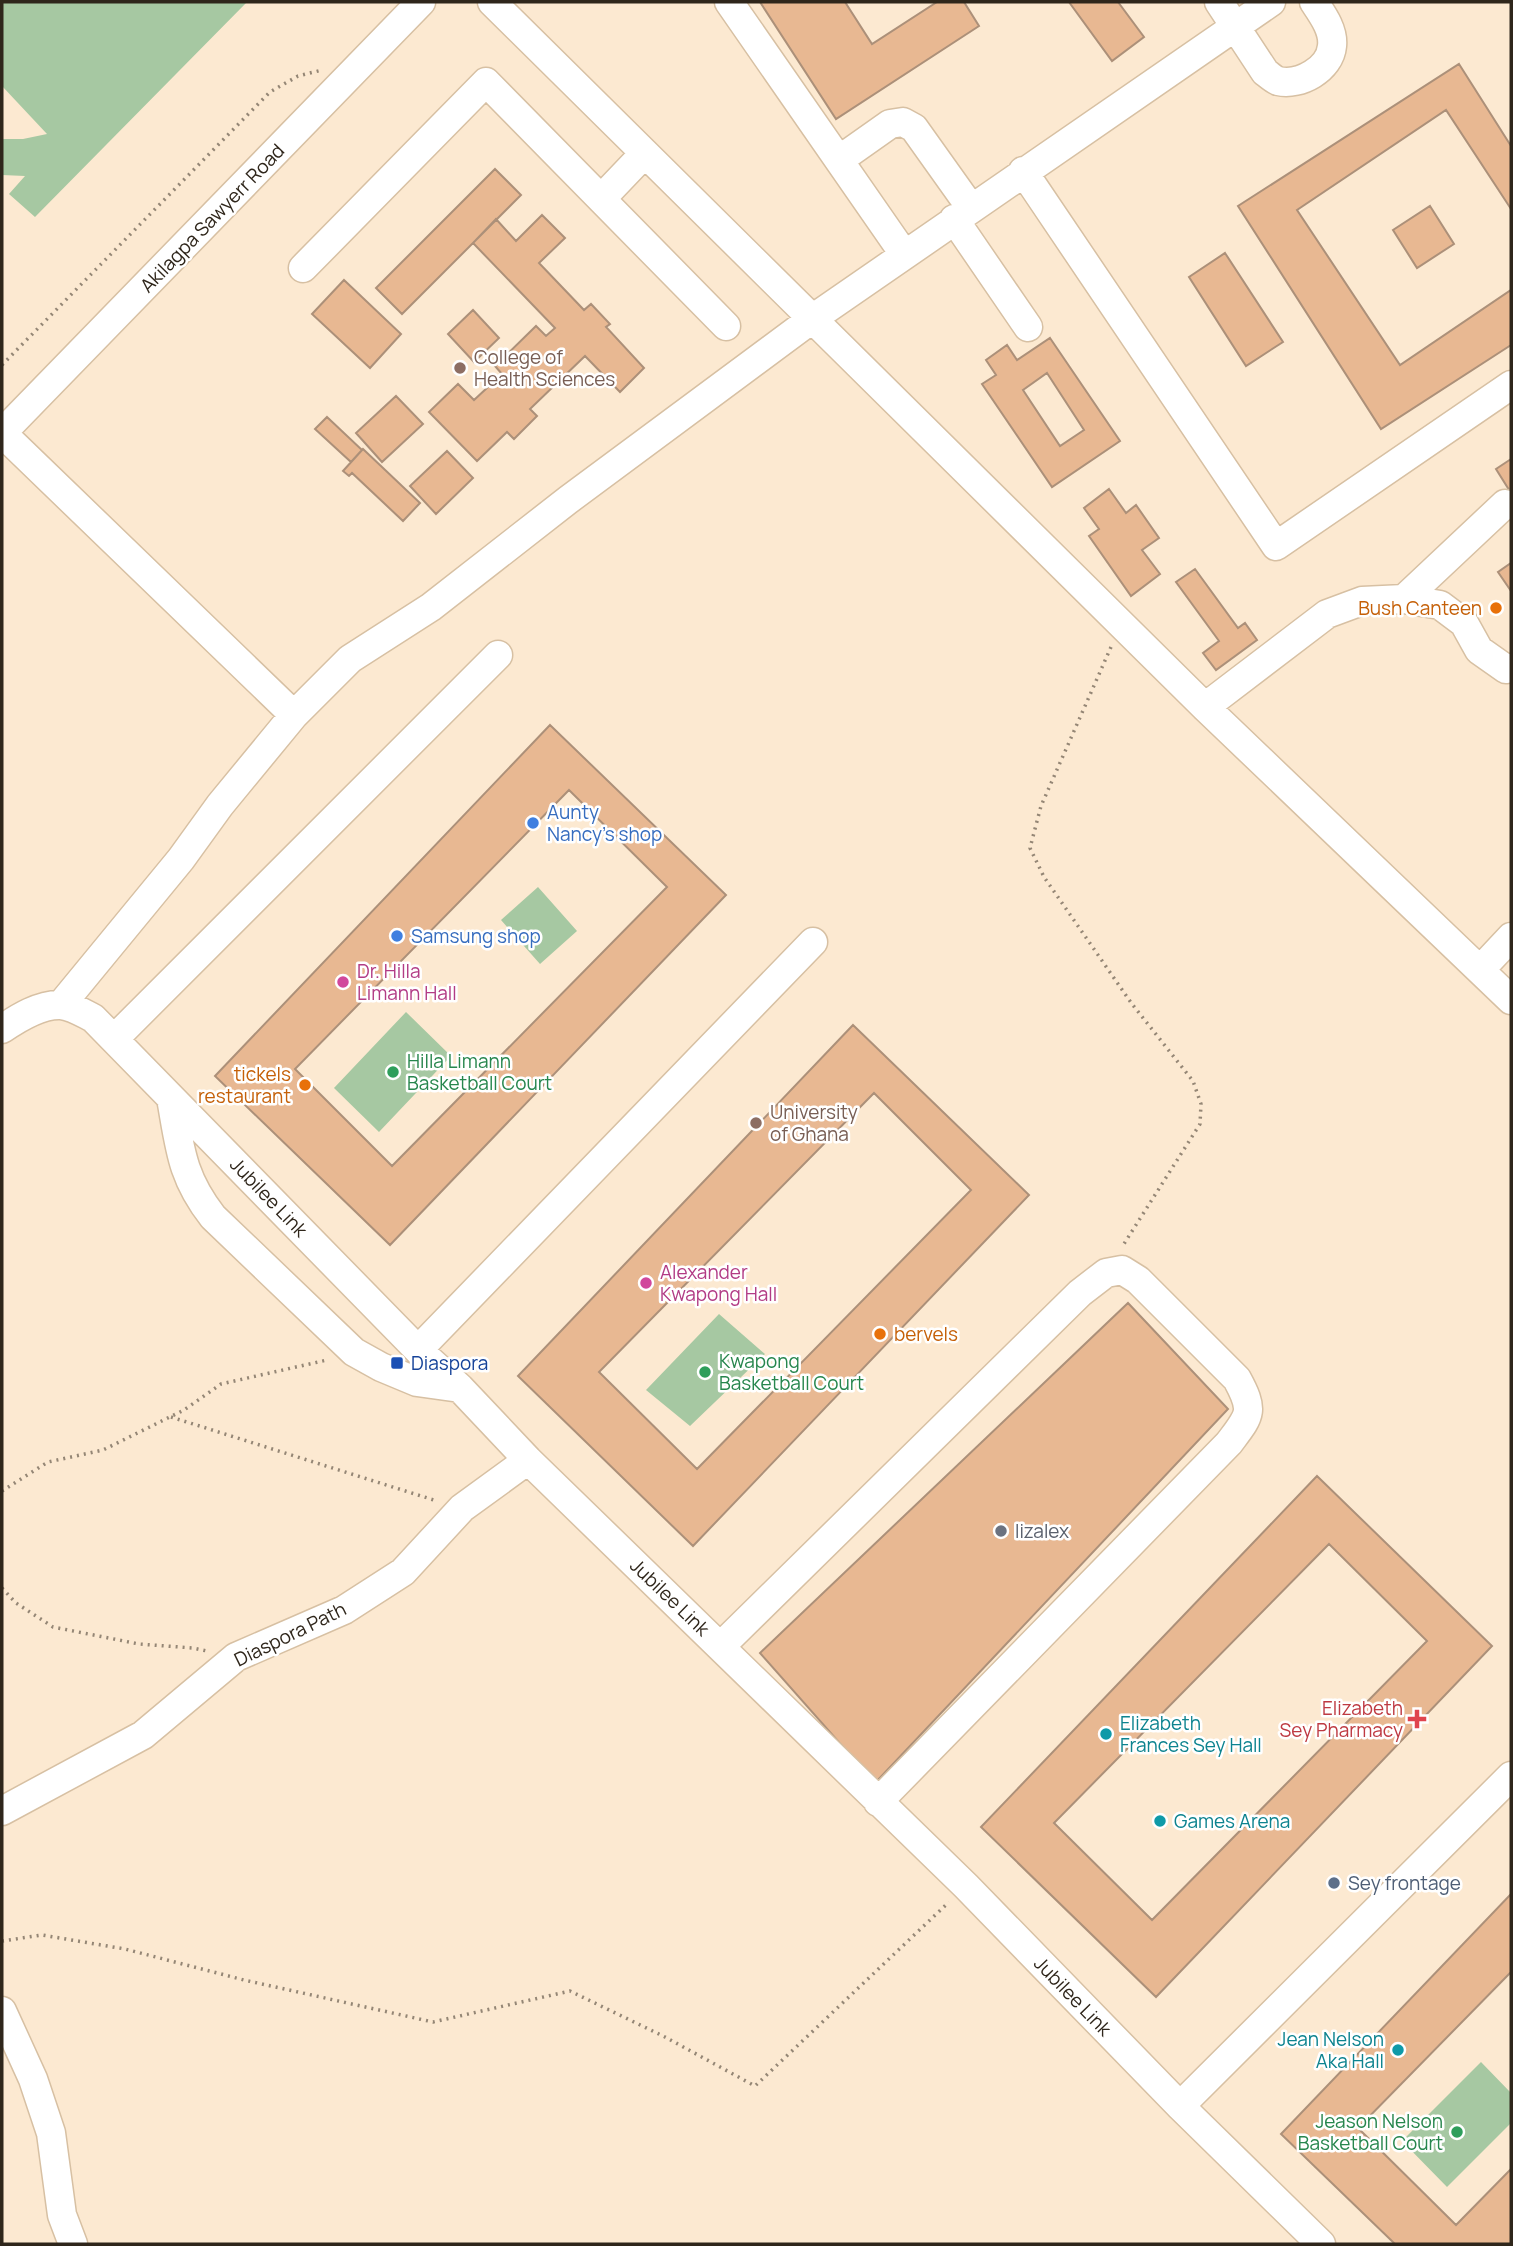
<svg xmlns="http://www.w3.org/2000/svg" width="1513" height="2246" font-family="Manrope,sans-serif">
<rect width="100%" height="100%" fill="#fce9d1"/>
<path fill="#a6c8a2" d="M2 2H247L35 217 9 194 25 176 2 175V139H23L47 134 2 86Z
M538 887 577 931 540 964 501 920Z
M406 1012 451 1056 379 1132 334 1088Z
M719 1314 765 1354 690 1426 646 1390Z
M1481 2062 1511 2093V2123L1447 2187 1402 2141Z"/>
<path fill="#e8b892" stroke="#ac9079" stroke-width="2" fill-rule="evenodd" d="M760 2H845L872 44 937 2H964L979 26 836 119Z
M1069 2H1118L1144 37 1112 61Z
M1459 64 1511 146V209L1446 110 1297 210 1400 365 1511 290V345L1381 429 1238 206Z
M495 169 521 195 402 314 376 288Z
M1430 206 1454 244 1417 268 1393 230Z
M542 215 565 238 539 263 584 310 591 304 610 324 606 327 644 368 620 392 585 356 530 409 537 416 514 439 507 432 477 461 429 412 458 384 474 400 502 374 495 366 536 326 546 336 555 328 473 243 496 219 516 241Z
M1225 253 1283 342 1246 366 1189 277Z
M344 280 401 334 370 368 312 314Z
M473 310 499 338 474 362 448 334Z
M1050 338 1120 441 1052 487 982 384 996 375 986 360 1007 345 1017 360ZM1047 373 1084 430 1060 446 1023 390Z
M396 396 423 424 382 462 356 433Z
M327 417 362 450 351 462 315 429Z
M363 449 420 503 403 521 352 473 349 476 343 471Z
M447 451 473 478 436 514 410 486Z
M1511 459V493L1496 469Z
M1109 489 1126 513 1136 505 1159 538 1142 550 1160 574 1131 596 1089 536 1099 529 1084 508Z
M1511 563V591L1498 572Z
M1195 569 1238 628 1245 623 1257 640 1216 670 1203 653 1219 641 1176 582Z
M550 725 726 895 390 1245 215 1076ZM569 790 667 887 392 1166 295 1069Z
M853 1025 1029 1195 693 1546 518 1376ZM874 1093 971 1190 697 1469 599 1372Z
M1128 1303 1228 1409 875 1783 760 1653Z
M1317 1476 1492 1646 1156 1997 981 1827ZM1329 1544 1427 1641 1152 1920 1054 1823Z
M1511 1894V1972L1358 2128 1456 2225 1511 2169V2244H1395L1281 2134Z"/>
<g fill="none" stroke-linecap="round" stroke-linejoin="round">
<g stroke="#d7c0a3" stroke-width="31">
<path id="minor" d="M492 2 1205 707 1511 1000
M729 2 904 254
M1219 2 1265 72C1269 75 1273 79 1278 81 1300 86 1330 69 1332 46 1334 30 1322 14 1314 2
M839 160 890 124 903 122 914 128 971 208
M1023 171 1276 546 1511 385
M601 199 644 154
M954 219 1028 327
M303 268 486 82 726 326
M2 433 421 2
M2 433 294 715
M1404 599 1505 504
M1205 707 1327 614 1362 601 1404 599 1440 605 1464 623 1479 650 1506 669 1511 668
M1480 970 1511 937
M61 1005 181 859 220 805 294 715 350 659 431 607 568 500 812 319 1271 2
M2 1029C18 1018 40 1004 61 1005 72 1006 83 1013 93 1018L418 1350 460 1388 528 1460 966 1886 1180 2106 1321 2244
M114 1039 498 655
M171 1098C180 1148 181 1176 213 1217L354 1352 381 1367 417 1382 460 1388
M418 1350 813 942
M721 1646 1080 1293 1106 1273 1122 1270 1138 1280 1237 1379C1255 1412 1250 1415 1229 1443L878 1802
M2 1811 143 1735 236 1657 344 1610 403 1572 462 1508 528 1460
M2 2011 33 2079 51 2133 62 2215 73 2244
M1180 2106 1511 1776"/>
</g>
<path stroke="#948675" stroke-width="3.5" stroke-dasharray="2 5" stroke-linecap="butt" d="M2 365 270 92 298 76 322 70
M1111 647 1041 806 1030 848 1044 877 1132 1004 1193 1081 1201 1104 1200 1124 1122 1247
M171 1417 437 1501
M2 1491 48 1462 103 1450 184 1410 221 1384 327 1360
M2 1588 16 1603 53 1627 139 1644 193 1648 207 1651
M2 1941 42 1935 125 1949 244 1980 433 2022 570 1991 665 2037 755 2086 949 1902"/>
<use href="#minor" stroke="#fff" stroke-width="28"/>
</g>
<g fill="#8d6e63" stroke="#fff" stroke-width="2.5">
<circle cx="460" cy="368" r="7"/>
<circle cx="756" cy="1123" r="7"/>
</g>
<g fill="#e8710a" stroke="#fff" stroke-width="2.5">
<circle cx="1496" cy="608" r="7"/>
<circle cx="305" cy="1085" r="7"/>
<circle cx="880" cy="1334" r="7"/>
</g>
<g fill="#3f7fe0" stroke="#fff" stroke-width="2.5">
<circle cx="533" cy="823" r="7"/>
<circle cx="397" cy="936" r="7"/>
</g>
<g fill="#d1479c" stroke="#fff" stroke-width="2.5">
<circle cx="343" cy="982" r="7"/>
<circle cx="646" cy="1283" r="7"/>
</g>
<g fill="#2e9e5b" stroke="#fff" stroke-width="2.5">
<circle cx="393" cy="1072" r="7"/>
<circle cx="705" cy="1372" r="7"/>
<circle cx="1457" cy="2132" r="7"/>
</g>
<rect fill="#1a4fb4" stroke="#fff" stroke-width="2.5" x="390" y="1356" width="14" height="14" rx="3.5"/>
<circle fill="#6b7280" stroke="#fff" stroke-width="2.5" cx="1001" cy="1531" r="7"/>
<path fill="#e0444e" stroke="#fff" stroke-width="2.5" d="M1413.5 1708.5h7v7h7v7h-7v7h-7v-7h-7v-7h7z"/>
<g fill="#0f9aa8" stroke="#fff" stroke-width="2.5">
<circle cx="1106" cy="1734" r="7"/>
<circle cx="1160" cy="1821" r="7"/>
<circle cx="1398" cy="2050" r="7"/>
</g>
<circle fill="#5c6f8a" stroke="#fff" stroke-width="2.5" cx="1334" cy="1883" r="7"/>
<g text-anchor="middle" stroke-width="5" stroke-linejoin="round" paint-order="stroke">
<g font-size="19" fill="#2f261b" stroke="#fff">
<text transform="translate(212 218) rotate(-46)" y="7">Akilagpa Sawyerr Road</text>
<text transform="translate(269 1197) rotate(46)" y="7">Jubilee Link</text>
<text transform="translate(670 1597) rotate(44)" y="7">Jubilee Link</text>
<text transform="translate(290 1634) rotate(-26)" y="7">Diaspora Path</text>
<text transform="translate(1073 1996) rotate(46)" y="7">Jubilee Link</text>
</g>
<g font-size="19" fill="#785e54" stroke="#fff" text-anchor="start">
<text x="474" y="364">College of<tspan x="474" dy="22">Health Sciences</tspan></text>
<text x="770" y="1119">University<tspan x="770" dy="22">of Ghana</tspan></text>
</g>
<g font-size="19" fill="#c56008" stroke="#fff" text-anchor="end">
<text x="1482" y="615">Bush Canteen</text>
<text x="291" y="1081">tickels<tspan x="291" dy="22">restaurant</tspan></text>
<text x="894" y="1341" text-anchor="start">bervels</text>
</g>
<g font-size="19" fill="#366cbe" stroke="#fff" text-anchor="start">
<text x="547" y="819">Aunty<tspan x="547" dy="22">Nancy's shop</tspan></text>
<text x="411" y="943">Samsung shop</text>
</g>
<g font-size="19" fill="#b23c85" stroke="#fff" text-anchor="start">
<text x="357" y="978">Dr. Hilla<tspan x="357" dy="22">Limann Hall</tspan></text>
<text x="660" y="1279">Alexander<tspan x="660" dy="22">Kwapong Hall</tspan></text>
</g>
<g font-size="19" fill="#27864d" stroke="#fff" text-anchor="start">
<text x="407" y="1068">Hilla Limann<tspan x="407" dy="22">Basketball Court</tspan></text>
<text x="719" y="1368">Kwapong<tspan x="719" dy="22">Basketball Court</tspan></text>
<text x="1443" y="2128" text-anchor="end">Jeason Nelson<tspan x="1443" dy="22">Basketball Court</tspan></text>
</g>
<g font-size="19" fill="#164399" stroke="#fff" text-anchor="start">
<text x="411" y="1370">Diaspora</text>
</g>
<g font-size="19" fill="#5b616d" stroke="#fff" text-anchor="start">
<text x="1015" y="1538">lizalex</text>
</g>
<g font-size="19" fill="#be3a42" stroke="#fff" text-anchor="end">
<text x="1403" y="1715">Elizabeth<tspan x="1403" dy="22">Sey Pharmacy</tspan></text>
</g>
<g font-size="19" fill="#0d838f" stroke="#fff" text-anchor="start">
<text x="1120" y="1730">Elizabeth<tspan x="1120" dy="22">Frances Sey Hall</tspan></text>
<text x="1174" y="1828">Games Arena</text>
<text x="1384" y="2046" text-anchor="end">Jean Nelson<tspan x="1384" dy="22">Aka Hall</tspan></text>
</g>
<g font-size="19" fill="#4e5e75" stroke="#fff" text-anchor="start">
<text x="1348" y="1890">Sey frontage</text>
</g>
</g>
<rect width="1513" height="2246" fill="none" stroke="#2f261b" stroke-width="7"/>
</svg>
